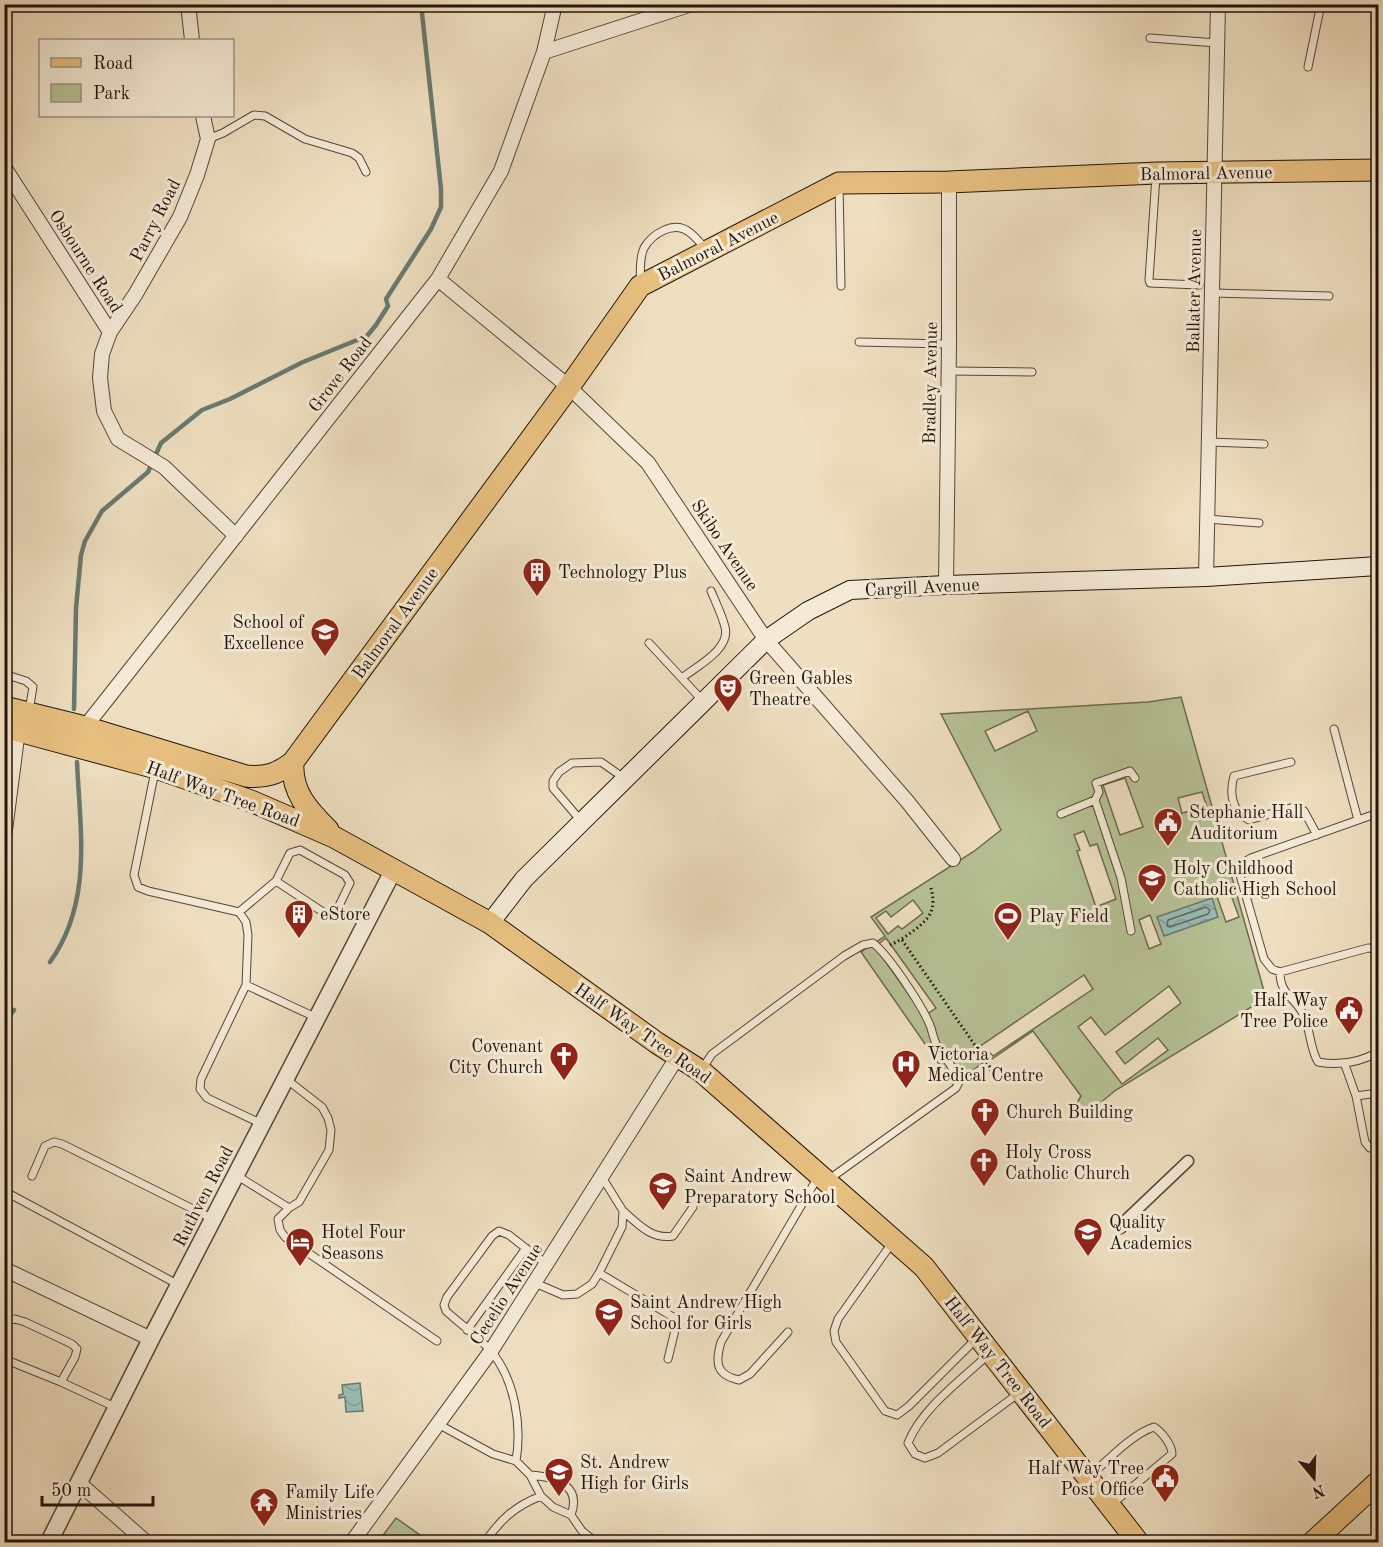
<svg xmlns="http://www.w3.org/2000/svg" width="1383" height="1547" font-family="'Old Standard TT',serif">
<defs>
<pattern id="water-waves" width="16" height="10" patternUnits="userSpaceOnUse" patternTransform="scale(1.5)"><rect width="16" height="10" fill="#99bcb4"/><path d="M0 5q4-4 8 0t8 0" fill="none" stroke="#84a199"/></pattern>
</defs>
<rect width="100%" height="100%" fill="#eedfc0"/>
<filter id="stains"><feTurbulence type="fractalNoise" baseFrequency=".00333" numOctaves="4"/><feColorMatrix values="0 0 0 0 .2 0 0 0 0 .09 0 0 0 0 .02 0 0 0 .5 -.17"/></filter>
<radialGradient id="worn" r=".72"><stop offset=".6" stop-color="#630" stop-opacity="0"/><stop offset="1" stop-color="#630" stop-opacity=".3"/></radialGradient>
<path fill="#b6c295" stroke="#6c6b50" stroke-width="1.5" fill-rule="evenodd" d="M1181 697 1266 998 1116 1090 1088 1113 1074 1108 1081 1096 1033 1031 992 1059 990 1058 953 1084 861 952 885 936 871 917 973 852 1001 830 941 714 1148 702ZM1028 711 1037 731 995 751 985 731ZM1125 778 1143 827 1120 835 1103 785ZM1202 792 1207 807 1182 813 1178 798ZM1084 831 1090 846 1097 844 1116 899 1096 907 1077 851 1080 850 1074 835ZM1227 884 1239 917 1226 922 1214 888ZM913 900 923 913 902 929 898 926 888 934 876 918 886 911 891 917ZM1150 915 1161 944 1149 949 1139 920ZM886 938 936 1008 924 1016 875 947ZM1084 975 1093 989 993 1056 989 1052 984 1055 979 1047ZM1169 986 1181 1003 1116 1052 1125 1064 1158 1038 1168 1050 1122 1084 1078 1027 1091 1017 1105 1035Z
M396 1518 430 1542H378Z"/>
<path fill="url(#water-waves)" stroke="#697970" stroke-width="1.5" d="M1212 898 1218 917 1164 936 1157 917Z
M360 1383 363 1411 346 1412 345 1397 339 1398V1395L343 1394 342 1385Z"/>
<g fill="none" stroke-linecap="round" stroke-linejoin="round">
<path stroke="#5e6860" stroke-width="1.5" d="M1206 907 1210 910 1208 914 1170 927 1167 926 1168 920Z"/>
<path stroke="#697970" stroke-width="4.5" d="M74 709 76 608 81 555 85 541 102 511 148 472 161 443 202 410 230 399 303 362 367 336 376 325 388 306 386 299 431 229 441 207V189L421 4
M50 962C93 902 80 831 77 762
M4 1023 14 1010"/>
<g stroke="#554738" stroke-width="9">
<path id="service" d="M1150 38 1217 43
M1308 67 1321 4
M208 139 223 133 254 115 265 116 305 139 352 153 359 158 366 172
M1156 176 1149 280 1150 283 1199 285
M839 185 841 286
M640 282C641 271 639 258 644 248 652 234 674 220 689 232 695 236 700 243 706 249
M1212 293 1329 296
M859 342 949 344
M949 371 1032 372
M1209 442 1264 444
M1207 519 1259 523
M649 643 702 700
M4 674 26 681 33 687 29 711
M682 678C697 666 731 649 725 627 722 615 716 603 711 591
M1334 729 1358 820
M1291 762 1234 776C1229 793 1232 812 1249 820L1294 807 1304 811 1317 835
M155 771 134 875 138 887 148 891 239 912 246 922 248 935 246 985 201 1079 200 1089 207 1098 262 1124
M1095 800 1099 792 1096 783 1130 771 1135 778
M1378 813 1251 858 1241 864 1240 875 1264 959 1272 969 1280 972 1368 948 1378 949
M1061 814 1095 800 1121 878 1131 931
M582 822 553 788V781L559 772 572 763 601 762 624 778
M239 912 276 881 290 853 300 850 345 875 350 883 336 912 326 914 276 881
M1280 972C1280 994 1293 996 1302 1012 1311 1028 1309 1047 1318 1062 1340 1066 1359 1063 1378 1052
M246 985 317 1018
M1345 1065 1356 1096 1365 1142 1370 1148 1378 1146
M702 1069 712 1054 844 956 863 945 873 943C889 955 925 1010 931 1028 933 1035 934 1040 937 1046 944 1057 956 1069 959 1082L956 1088 828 1180
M1356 1096 1378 1093
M236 1175 289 1208 299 1202 329 1150 331 1130 328 1118 322 1107 286 1079
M32 1176 45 1146 54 1142 62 1144 213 1219
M4 1191 179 1285
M289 1208 278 1219 280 1230 285 1237 437 1341
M623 1211C638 1224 652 1240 673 1236L693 1207
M892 1243 838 1319 834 1331 836 1342 885 1411 897 1415 909 1406 976 1339
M599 1273 673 1317 676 1326 668 1359
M535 1283 563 1295 577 1294 592 1284 599 1273 622 1227 623 1211 602 1177
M4 1322 15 1319 25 1322 72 1344 77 1349 75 1357 61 1382
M467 1330 526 1248
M788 1332 750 1374 739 1380C716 1375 715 1363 721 1342L818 1177
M989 1354C962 1379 921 1409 908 1443L915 1454 925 1458 938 1453 1019 1393
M4 1359 61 1382 117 1408
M438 1424 493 1454 516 1461 530 1475 541 1496 553 1507 571 1515 582 1531 596 1542
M516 1461C522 1425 515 1380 491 1351 478 1336 460 1324 446 1311L444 1305 447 1297 492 1236 499 1231 509 1235 546 1264
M530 1475C556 1477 582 1485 571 1515
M1090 1476C1107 1461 1132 1434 1154 1427 1162 1432 1172 1445 1172 1454L1112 1504
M485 1542C500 1520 515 1506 541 1496"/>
</g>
<g stroke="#554738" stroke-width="13">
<path id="pedestrian" d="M1121 1228 1127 1219 1188 1161"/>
</g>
<g stroke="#554738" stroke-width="16">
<path id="minor" d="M188 4 192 40
M544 52 692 4
M203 116 208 139 197 175 180 217 135 295 110 332 102 354 100 378 104 411 118 439 164 467 236 536
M4 167 110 332
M438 279 569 387 648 463 766 640 907 801 953 859
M1206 577 1218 4
M946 585 949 344V182
M85 727 438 279 501 171 544 52 555 4
M4 838 18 730
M4 1269 151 1339
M79 1483 146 1542
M352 1542 491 1351 678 1056"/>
</g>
<g stroke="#554738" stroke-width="19">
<path id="tertiary" d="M49 1542 151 1339 394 869"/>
</g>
<g stroke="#22140b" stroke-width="20">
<path id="secondary" d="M490 923 524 879 766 640 808 611 850 590 946 585 1206 577 1378 566"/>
</g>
<g stroke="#22140b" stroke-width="23">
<path id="primary" d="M4 707 85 727 246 776C265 778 278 774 293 762L569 387 640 286 839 183 949 182 1157 173 1378 170
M4 727 156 768 251 801 334 837 490 923 657 1043 701 1071 924 1267 1138 1542
M293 762C291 792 308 810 328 830
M1313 1542 1378 1482"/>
</g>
<path stroke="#22140b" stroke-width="3" stroke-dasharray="1.5 3" stroke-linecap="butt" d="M902 940 990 1067 993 1079
M890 945C902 940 927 923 931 912 934 903 933 896 931 888"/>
<use href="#service" stroke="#f4ead6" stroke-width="7"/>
<use href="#pedestrian" stroke="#f4ead6" stroke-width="10"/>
<use href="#minor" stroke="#f4ead6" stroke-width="14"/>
<use href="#tertiary" stroke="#f4ead6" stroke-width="16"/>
<use href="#secondary" stroke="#f4ead6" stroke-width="18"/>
<use href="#primary" stroke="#e7c080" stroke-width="21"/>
</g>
<defs>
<g id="building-pin" transform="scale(1.5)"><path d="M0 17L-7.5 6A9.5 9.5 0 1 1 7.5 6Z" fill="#8f2418" stroke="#f4ead6"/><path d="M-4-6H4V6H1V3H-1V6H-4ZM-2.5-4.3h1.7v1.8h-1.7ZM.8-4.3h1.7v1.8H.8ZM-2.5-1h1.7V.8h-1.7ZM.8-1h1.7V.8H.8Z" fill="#fff"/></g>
<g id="school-pin" transform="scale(1.5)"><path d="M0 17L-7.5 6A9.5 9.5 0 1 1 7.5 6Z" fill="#8f2418" stroke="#f4ead6"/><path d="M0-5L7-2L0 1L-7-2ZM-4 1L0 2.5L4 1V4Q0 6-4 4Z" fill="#fff"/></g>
<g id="theatre-pin" transform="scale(1.5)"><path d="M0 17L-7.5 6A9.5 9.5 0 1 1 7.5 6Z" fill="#8f2418" stroke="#f4ead6"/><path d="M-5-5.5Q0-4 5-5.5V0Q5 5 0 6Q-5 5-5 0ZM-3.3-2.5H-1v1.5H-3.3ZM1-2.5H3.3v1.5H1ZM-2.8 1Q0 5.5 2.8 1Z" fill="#fff"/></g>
<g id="civic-pin" transform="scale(1.5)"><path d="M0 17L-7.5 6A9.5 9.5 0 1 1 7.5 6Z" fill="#8f2418" stroke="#f4ead6"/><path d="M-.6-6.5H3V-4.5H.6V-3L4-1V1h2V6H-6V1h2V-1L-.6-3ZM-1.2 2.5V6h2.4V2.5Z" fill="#fff"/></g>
<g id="stadium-pin" transform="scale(1.5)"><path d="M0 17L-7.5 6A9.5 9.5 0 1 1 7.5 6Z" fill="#8f2418" stroke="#f4ead6"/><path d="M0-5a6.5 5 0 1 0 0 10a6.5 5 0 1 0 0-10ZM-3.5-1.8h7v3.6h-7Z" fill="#fff"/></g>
<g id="church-pin" transform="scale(1.5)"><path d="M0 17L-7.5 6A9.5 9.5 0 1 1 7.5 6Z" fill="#8f2418" stroke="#f4ead6"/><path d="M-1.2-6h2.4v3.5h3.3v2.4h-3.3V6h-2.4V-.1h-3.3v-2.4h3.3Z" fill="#fff"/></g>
<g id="hospital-pin" transform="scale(1.5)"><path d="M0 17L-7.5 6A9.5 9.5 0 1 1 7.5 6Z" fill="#8f2418" stroke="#f4ead6"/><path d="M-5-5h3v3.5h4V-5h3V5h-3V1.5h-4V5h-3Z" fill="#fff"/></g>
<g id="hotel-pin" transform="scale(1.5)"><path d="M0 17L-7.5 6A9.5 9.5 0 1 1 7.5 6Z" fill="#8f2418" stroke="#f4ead6"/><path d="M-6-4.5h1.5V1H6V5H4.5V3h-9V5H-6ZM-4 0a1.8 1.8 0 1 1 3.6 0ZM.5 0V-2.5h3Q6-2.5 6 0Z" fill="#fff"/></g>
<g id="temple-pin" transform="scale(1.5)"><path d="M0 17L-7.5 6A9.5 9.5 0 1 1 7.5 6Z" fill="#8f2418" stroke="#f4ead6"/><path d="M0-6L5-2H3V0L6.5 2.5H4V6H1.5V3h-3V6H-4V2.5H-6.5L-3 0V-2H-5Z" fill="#fff"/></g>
</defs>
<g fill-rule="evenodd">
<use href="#building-pin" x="537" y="572"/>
<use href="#school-pin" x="325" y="632"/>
<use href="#theatre-pin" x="728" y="688"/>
<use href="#civic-pin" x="1168" y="822"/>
<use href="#school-pin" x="1152" y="878"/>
<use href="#building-pin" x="299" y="914"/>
<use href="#stadium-pin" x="1008" y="916"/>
<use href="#civic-pin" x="1349" y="1010"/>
<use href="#church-pin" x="564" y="1056"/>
<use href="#hospital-pin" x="906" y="1064"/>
<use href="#church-pin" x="985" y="1112"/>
<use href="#church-pin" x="984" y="1162"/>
<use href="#school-pin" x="663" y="1186"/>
<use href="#school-pin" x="1088" y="1232"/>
<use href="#hotel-pin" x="300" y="1242"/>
<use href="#school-pin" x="609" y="1312"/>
<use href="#school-pin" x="559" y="1472"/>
<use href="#civic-pin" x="1165" y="1478"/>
<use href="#temple-pin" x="264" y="1502"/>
</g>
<g text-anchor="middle" stroke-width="6" stroke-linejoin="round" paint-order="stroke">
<g font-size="18" fill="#22140b" stroke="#f4ead6">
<text transform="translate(1206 173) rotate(-1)" y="6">Balmoral Avenue</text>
<text transform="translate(155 220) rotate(-63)" y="6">Parry Road</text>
<text transform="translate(718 246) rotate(-27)" y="6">Balmoral Avenue</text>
<text transform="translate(86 261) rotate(57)" y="6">Osbourne Road</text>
<text transform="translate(1194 291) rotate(-89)" y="6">Ballater Avenue</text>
<text transform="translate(340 374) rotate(-52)" y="6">Grove Road</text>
<text transform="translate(930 383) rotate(-89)" y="6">Bradley Avenue</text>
<text transform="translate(725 545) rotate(56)" y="6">Skibo Avenue</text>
<text transform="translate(922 587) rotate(-3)" y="6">Cargill Avenue</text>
<text transform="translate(395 623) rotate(-54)" y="6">Balmoral Avenue</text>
<text transform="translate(223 794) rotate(20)" y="6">Half Way Tree Road</text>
<text transform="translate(643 1033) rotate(35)" y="6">Half Way Tree Road</text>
<text transform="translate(203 1196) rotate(-63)" y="6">Ruthven Road</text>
<text transform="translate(506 1294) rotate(-57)" y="6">Cecelio Avenue</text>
<text transform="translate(998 1362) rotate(52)" y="6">Half Way Tree Road</text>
</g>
<g font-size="18" fill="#22140b" stroke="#f4ead6" text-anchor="start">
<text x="558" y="578">Technology Plus</text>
<text x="304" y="628" text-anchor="end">School of<tspan x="304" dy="21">Excellence</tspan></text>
<text x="749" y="684">Green Gables<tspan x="749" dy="21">Theatre</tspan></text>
<text x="1189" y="818">Stephanie Hall<tspan x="1189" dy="21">Auditorium</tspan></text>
<text x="1173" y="874">Holy Childhood<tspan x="1173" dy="21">Catholic High School</tspan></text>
<text x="320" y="920">eStore</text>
<text x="1029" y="922">Play Field</text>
<text x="1328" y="1006" text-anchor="end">Half Way<tspan x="1328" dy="21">Tree Police</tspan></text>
<text x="543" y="1052" text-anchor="end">Covenant<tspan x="543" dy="21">City Church</tspan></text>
<text x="927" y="1060">Victoria<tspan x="927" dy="21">Medical Centre</tspan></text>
<text x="1006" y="1118">Church Building</text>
<text x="1005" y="1158">Holy Cross<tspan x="1005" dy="21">Catholic Church</tspan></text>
<text x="684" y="1182">Saint Andrew<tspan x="684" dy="21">Preparatory School</tspan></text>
<text x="1109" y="1228">Quality<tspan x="1109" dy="21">Academics</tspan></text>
<text x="321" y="1238">Hotel Four<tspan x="321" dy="21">Seasons</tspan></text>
<text x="630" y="1308">Saint Andrew High<tspan x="630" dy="21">School for Girls</tspan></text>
<text x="580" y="1468">St. Andrew<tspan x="580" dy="21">High for Girls</tspan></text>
<text x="1144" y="1474" text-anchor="end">Half Way Tree<tspan x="1144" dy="21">Post Office</tspan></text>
<text x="285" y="1498">Family Life<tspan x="285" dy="21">Ministries</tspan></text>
</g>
</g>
<rect width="1383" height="1547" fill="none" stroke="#eedfc0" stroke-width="24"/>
<rect x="6" y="6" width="1371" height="1535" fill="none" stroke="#22140b" stroke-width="3"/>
<rect x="12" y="12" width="1359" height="1523" fill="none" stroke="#22140b" stroke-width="1.5"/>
<rect x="39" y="39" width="195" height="78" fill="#f4ead6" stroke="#a09485" stroke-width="1.5"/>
<rect x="51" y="58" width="30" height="9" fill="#e7c080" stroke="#a09485" stroke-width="1.5"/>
<text x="93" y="69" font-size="18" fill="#22140b">Road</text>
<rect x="51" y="84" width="30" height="18" fill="#b6c295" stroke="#a09485" stroke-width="1.5"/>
<text x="93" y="99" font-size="18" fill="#22140b">Park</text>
<g transform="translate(1314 1478) rotate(161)" stroke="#f4ead6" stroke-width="4.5" paint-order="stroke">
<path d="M0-4.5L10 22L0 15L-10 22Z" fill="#22140b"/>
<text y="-9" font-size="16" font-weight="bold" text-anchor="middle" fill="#22140b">N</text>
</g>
<path d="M42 1496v9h111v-9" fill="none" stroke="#22140b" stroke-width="3"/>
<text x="51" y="1496" font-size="18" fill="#22140b" stroke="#f4ead6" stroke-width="4.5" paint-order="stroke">50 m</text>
<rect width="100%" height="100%" filter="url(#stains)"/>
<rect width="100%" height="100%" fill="url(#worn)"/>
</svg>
